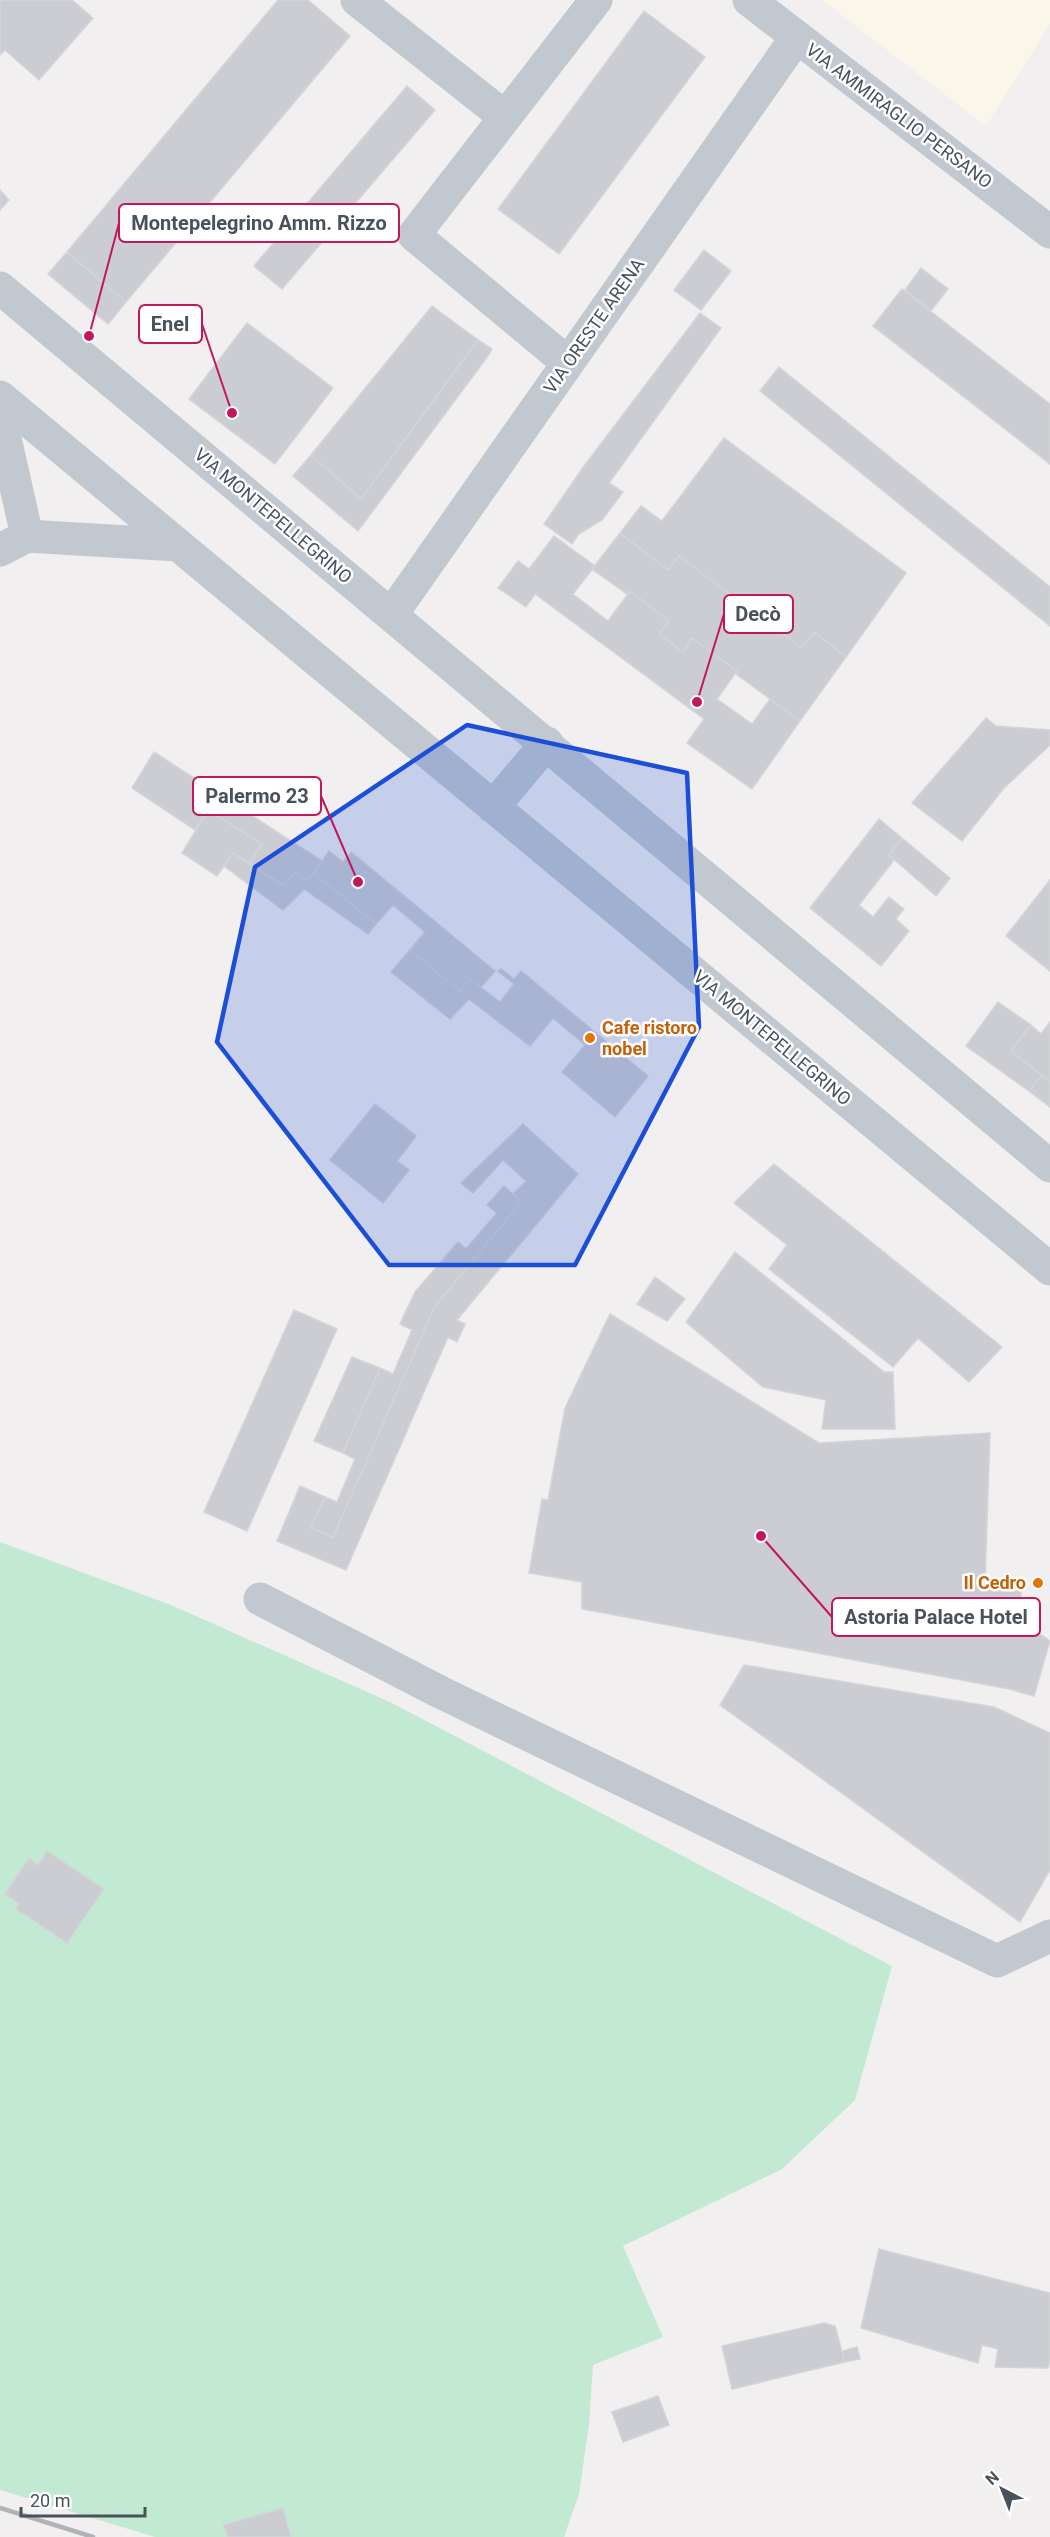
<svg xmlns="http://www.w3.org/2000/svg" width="1050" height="2537" font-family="Roboto,sans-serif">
<rect width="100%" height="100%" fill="#f1efef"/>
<path fill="#faf6ea" d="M822 0H1050V24L986 126Z"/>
<path fill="#c2ead3" d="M0 1542 171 1605 392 1703 892 1966 855 2100 782 2169 623 2246 663 2337 593 2365 589 2425 579 2494 564 2537H155L0 2490Z"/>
<path fill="#cccdd3" stroke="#d3d5d9" stroke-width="1.5" d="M0 0H72L93 18 39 80 5 50 0 55Z
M278 0H308L350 36 126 302 67 252Z
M644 11 705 57 559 254 498 209Z
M407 86 435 110 282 289 254 266Z
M0 190 9 200 0 210Z
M704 250 731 271 701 310 674 290Z
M67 252 126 302 108 324 48 274Z
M921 268 948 289 931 311 905 290Z
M902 289 1050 404V464L873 326Z
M432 306 478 340 361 499 311 455Z
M700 313 721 328 609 483 623 492 602 520 579 534 572 544 544 524 584 466Z
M247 323 333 388 275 464 189 399Z
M478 340 492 349 488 356 358 531 293 476 311 455 361 499Z
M779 367 1050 587V626L760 391Z
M724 438 906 573 846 657 814 632 802 648 679 556 668 570 620 533 641 506 662 521Z
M620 533 668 570 679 556 802 648 814 632 846 657 800 721 736 674 737 671 692 638 683 652 659 634 669 621 630 591 627 594 592 569Z
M554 536 595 566 573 594 608 621 630 591 669 621 659 634 683 652 692 638 737 671 717 699 752 724 770 699 800 721 752 789 687 743 704 719 535 594 526 607 498 588 518 561 529 569Z
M986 718 996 726 1050 730V745L1004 788 962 841 912 803Z
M154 752 322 861 308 881 296 873 283 885 249 864 262 844 208 810 195 830 132 788Z
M208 810 262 844 249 864 233 853 217 876 182 853Z
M879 819 902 838 889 855 894 860 859 905 873 917 889 897 904 909 896 919 909 931 881 966 810 908Z
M902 838 950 878 936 896 889 855Z
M329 851 343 862 351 852 495 971 481 987 470 979 460 991 410 950 425 932 393 905 376 924 314 873Z
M233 853 283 885 296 873 308 881 314 873 376 924 368 934 304 889 283 910 224 866Z
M1050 880V971L1006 936Z
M410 950 460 991 470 979 500 1002 514 984 498 971 501 969 514 979 521 971 648 1076 615 1117 562 1072 585 1045 553 1018 530 1046 469 999 450 1019 391 972Z
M998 1002 1031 1025 1011 1051 1042 1075 1029 1091 966 1046Z
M1050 1022V1082L1011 1051 1031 1025 1041 1034Z
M1042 1075 1050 1082V1107L1029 1091Z
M375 1104 416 1136 397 1161 409 1170 383 1203 330 1160Z
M523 1124 578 1174 457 1320 465 1324 457 1342 448 1337 346 1570 277 1541 300 1486 325 1497 311 1528 333 1537 435 1306 521 1202 513 1194 526 1181 503 1160 473 1193 461 1183Z
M774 1164 1002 1347 969 1382 918 1338 893 1367 769 1269 787 1245 734 1203Z
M504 1186 521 1202 435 1306 333 1537 311 1528 325 1497 337 1502 355 1459 343 1453 380 1368 393 1374 412 1330 400 1324 415 1292 458 1242 466 1249 497 1213 487 1205Z
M735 1252 884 1372H893L895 1429H822L826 1400 763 1387 686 1322Z
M655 1277 685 1299 667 1321 637 1304Z
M294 1310 337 1329 247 1531 204 1512Z
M610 1314 819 1443 990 1433 985 1582 1021 1589V1621L1050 1641 1034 1696 1009 1689 582 1609V1582L529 1573 542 1499 548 1500 565 1408Z
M352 1357 380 1368 343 1453 314 1441Z
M744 1665 994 1707 1050 1733V1870L1020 1922 720 1705Z
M47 1851 104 1889 67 1943 16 1909 19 1903 5 1894 29 1858 38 1865Z
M879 2249 1050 2293V2359L1048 2368 995 2367 998 2349 982 2345 978 2363 861 2328Z
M824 2323 835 2326 845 2362 732 2389 722 2346Z
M857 2347 860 2359 845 2362 842 2351Z
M658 2396 669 2425 623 2442 612 2412Z
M283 2508 291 2537H228L223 2525Z"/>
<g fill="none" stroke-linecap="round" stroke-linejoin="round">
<path stroke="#c1c8cf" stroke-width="33" d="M357 0 505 117
M749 0 1050 232
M0 288 1050 1166
M568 363 414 235 596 0
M0 397 1050 1269
M0 416 27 536
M27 536 178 545
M0 550 27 536
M392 614 796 38
M493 807 547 743
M260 1599 440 1692 997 1961 1050 1936"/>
<path stroke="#b1b3b8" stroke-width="4.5" d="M0 2508 93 2537"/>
</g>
<path fill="#1d4ed8" fill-opacity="0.2" stroke="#1d4ed8" stroke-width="4.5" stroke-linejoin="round" d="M467 725 687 773 699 1027 575 1265H389L217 1042 255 867Z"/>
<g fill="#e8710a" stroke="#fff" stroke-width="2">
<circle cx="590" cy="1038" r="6"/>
<circle cx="1038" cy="1583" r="6"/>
</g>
<g text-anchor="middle" stroke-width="5" stroke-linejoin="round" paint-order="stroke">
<g font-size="18" fill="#49515a" stroke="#fff">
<text transform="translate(899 116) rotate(37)" y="6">VIA AMMIRAGLIO PERSANO</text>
<text transform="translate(594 326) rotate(-55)" y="6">VIA ORESTE ARENA</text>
<text transform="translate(273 516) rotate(40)" y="6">VIA MONTEPELLEGRINO</text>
<text transform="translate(772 1038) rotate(40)" y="6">VIA MONTEPELLEGRINO</text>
</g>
<g font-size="18" font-weight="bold" fill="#c56008" stroke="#fff" text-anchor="start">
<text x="602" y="1034">Cafe ristoro<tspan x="602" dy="21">nobel</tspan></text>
<text x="1026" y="1589" text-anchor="end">Il Cedro</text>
</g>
</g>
<path fill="none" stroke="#c2185b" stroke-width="2" d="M89 336L119 223M232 413L202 324M697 702L724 614M358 882L321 796M761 1536L832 1617"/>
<g fill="#c2185b" stroke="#fff" stroke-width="2">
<circle cx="89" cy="336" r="6"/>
<circle cx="232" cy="413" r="6"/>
<circle cx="697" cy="702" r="6"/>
<circle cx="358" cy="882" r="6"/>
<circle cx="761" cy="1536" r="6"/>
</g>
<g fill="#fff" stroke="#c2185b" stroke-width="2">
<rect x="119" y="204" width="280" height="38" rx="6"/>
<rect x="139" y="305" width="63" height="38" rx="6"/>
<rect x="724" y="595" width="69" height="38" rx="6"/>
<rect x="193" y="777" width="128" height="38" rx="6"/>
<rect x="832" y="1598" width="208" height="38" rx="6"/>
</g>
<g font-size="20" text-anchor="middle" font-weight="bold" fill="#49515a">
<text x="259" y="230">Montepelegrino Amm. Rizzo</text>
<text x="170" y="331">Enel</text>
<text x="758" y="621">Decò</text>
<text x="257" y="803">Palermo 23</text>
<text x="936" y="1624">Astoria Palace Hotel</text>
</g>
<g transform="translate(1002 2489) rotate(318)" stroke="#ffffff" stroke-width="4.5" paint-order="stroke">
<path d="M0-4.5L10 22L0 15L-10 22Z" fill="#49515a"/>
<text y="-9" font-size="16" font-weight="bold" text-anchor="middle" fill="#49515a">N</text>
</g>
<path d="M21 2507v9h124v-9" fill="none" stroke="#49515a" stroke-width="3"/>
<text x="30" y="2507" font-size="18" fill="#49515a" stroke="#ffffff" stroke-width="4.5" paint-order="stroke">20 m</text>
</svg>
